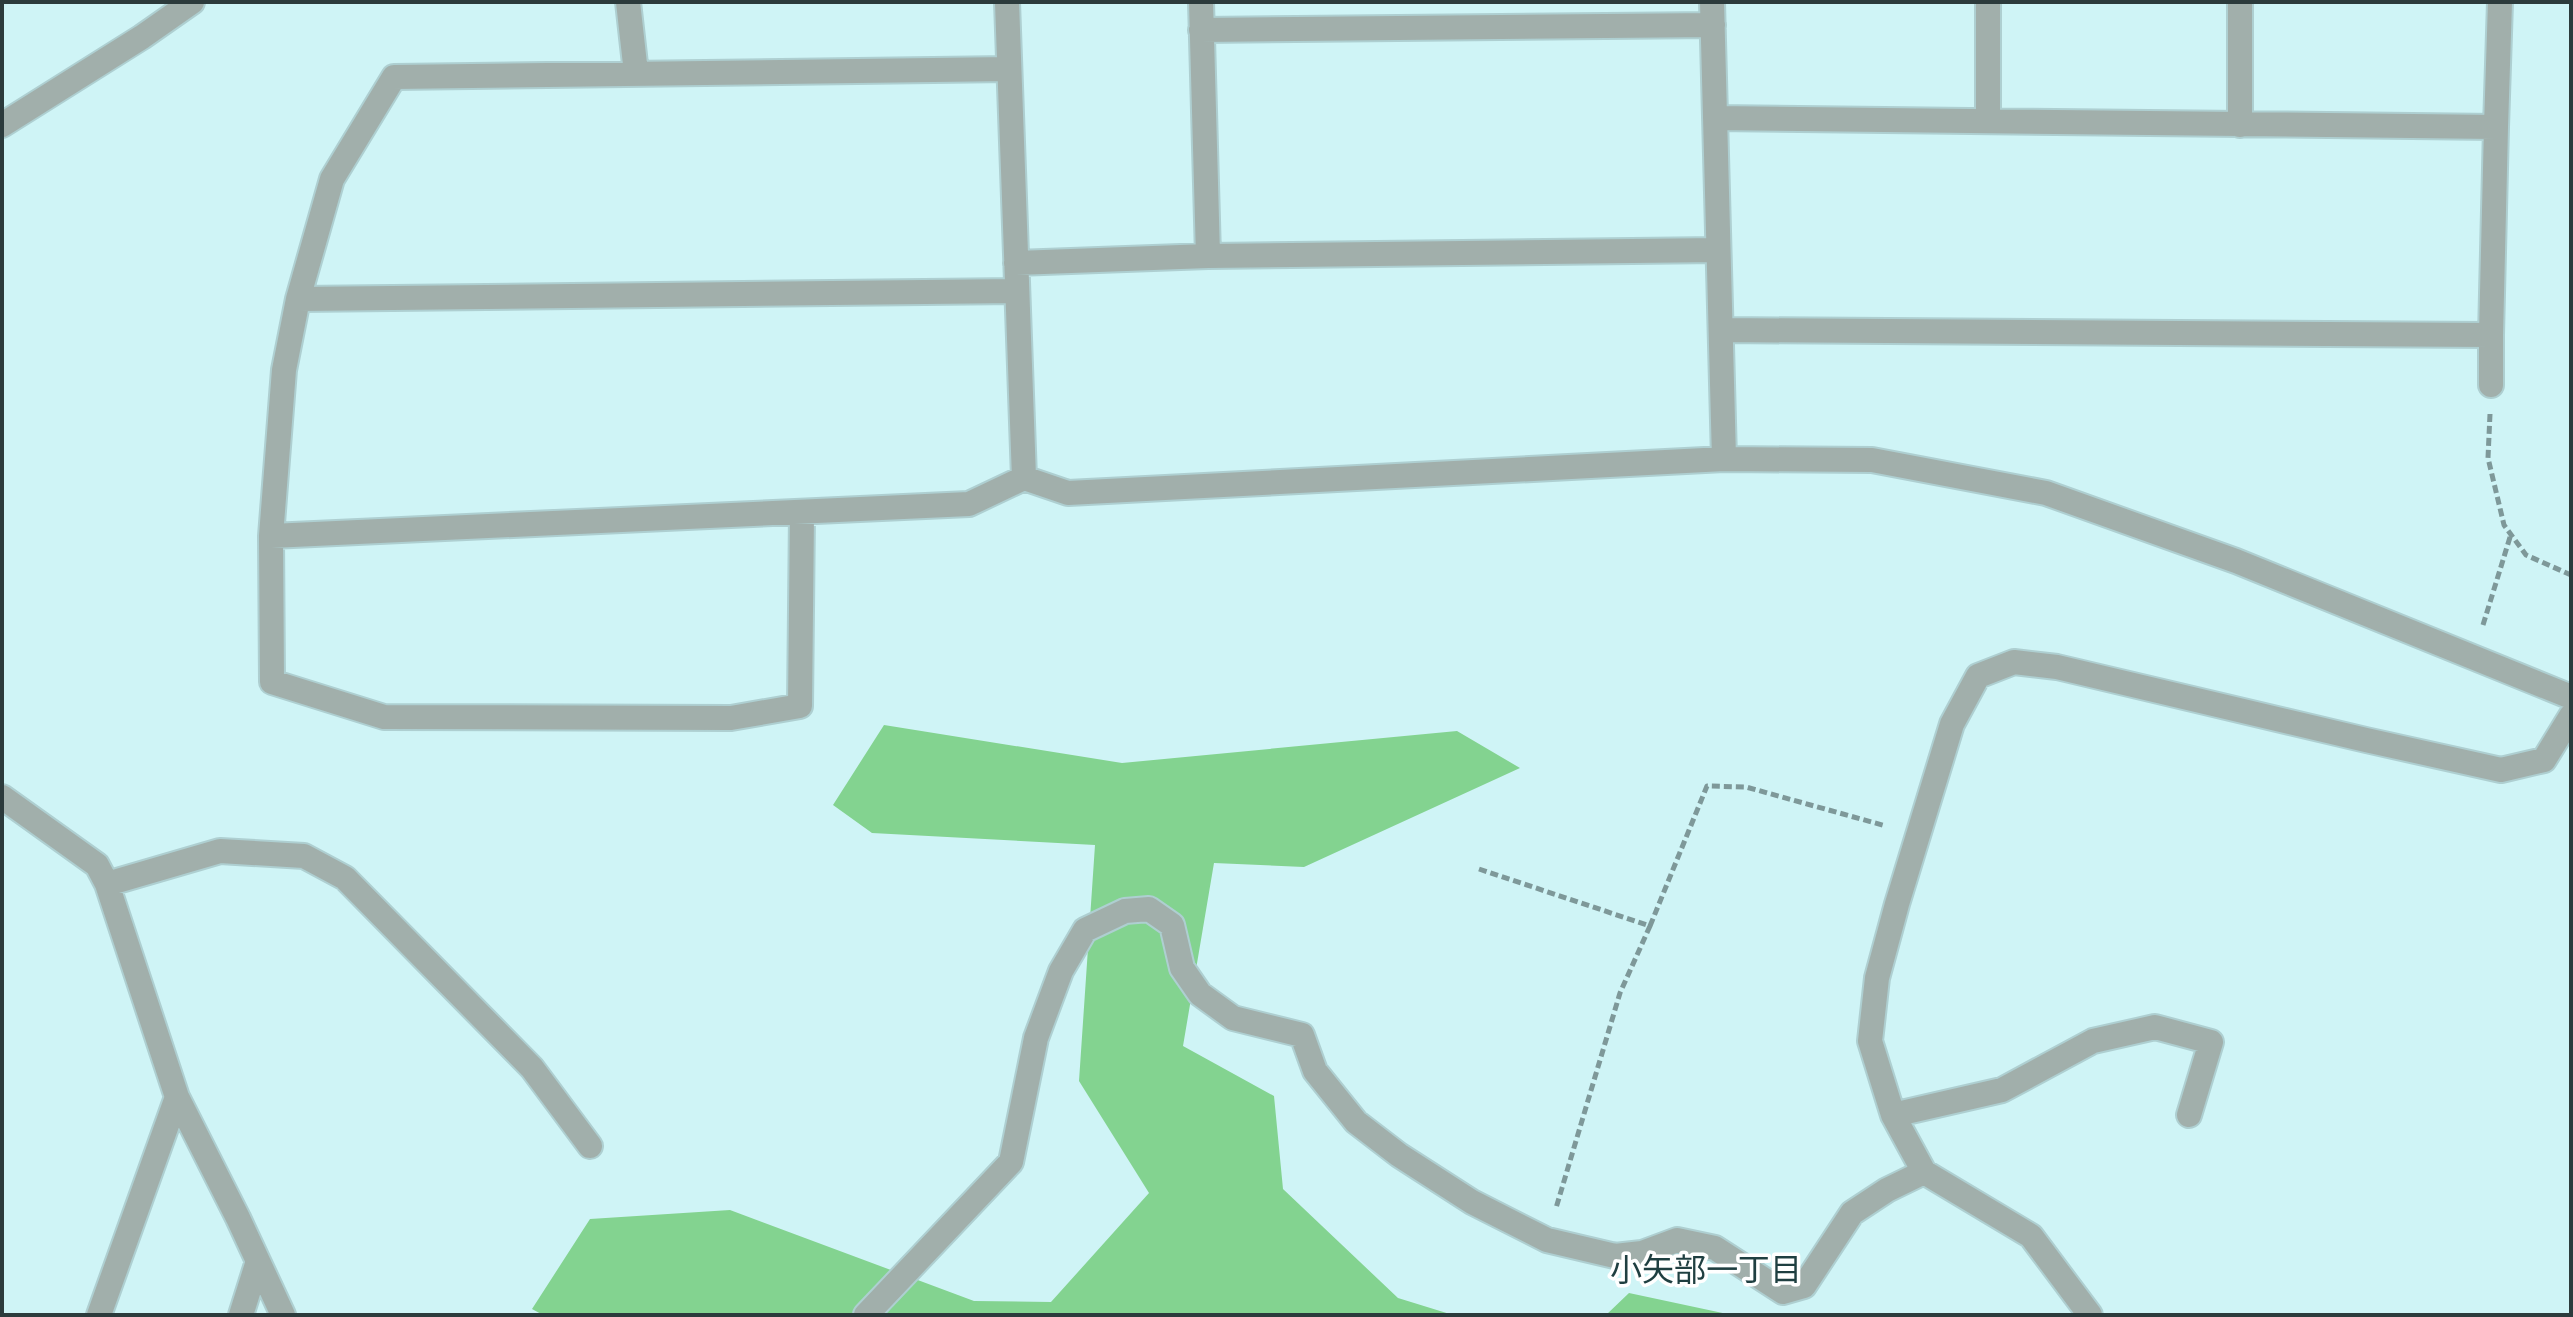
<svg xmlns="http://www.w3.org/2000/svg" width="2573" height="1317" font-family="'PT Sans Narrow','Noto Sans JP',sans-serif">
<rect width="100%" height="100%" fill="#cff4f6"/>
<path fill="#83d390" d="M884 725 1122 763 1457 731 1520 768 1304 867 1214 863 1183 1046 1274 1096 1283 1189 1398 1298 1453 1315H543L532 1309 590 1219 730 1210 974 1301 1051 1302 1149 1193 1079 1081 1095 845 872 833 833 805Z
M1629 1293 1732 1315H1606Z"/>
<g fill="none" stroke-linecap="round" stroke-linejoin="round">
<g stroke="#aecfd1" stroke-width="28">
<path id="minor" d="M628 2 636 73
M1007 2 1024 478
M1712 2 1724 459
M1988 2V119
M2240 2V125
M1201 30 1713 25
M1715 118 2496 127 2500 2
M2 125 142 37 192 2
M1208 256 1718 250
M1016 263 1208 256 1201 2
M298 299 332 179 394 77 1009 69
M1721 330 2491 335 2496 127
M2491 335V385
M802 513 800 706 731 718 384 717 272 682 271 536 284 370 298 299 1017 291
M271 536 969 504 1024 478 1068 493 1724 459 1872 460 2046 493 2236 561 2571 697
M2 797 97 865 107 884 177 1097 238 1218 283 1315
M107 884 220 851 304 856 345 878 532 1068 590 1146
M1893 1115 2002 1090 2093 1041 2155 1027 2211 1042 2189 1115
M99 1315 177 1097
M241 1315 258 1261
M866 1315 1011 1162 1036 1038 1061 971 1085 930 1125 911 1149 909 1172 925 1182 968 1200 994 1233 1018 1302 1035 1315 1071 1356 1122 1399 1155 1472 1202 1547 1240 1615 1256 1642 1253 1677 1240 1715 1248 1783 1292 1804 1286 1852 1213 1887 1190 1924 1172
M2090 1315 2031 1236 1924 1172 1893 1115 1870 1041 1877 978 1897 904 1952 724 1978 676 2014 662 2057 667 2366 740 2501 770 2544 760 2571 716"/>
</g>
<path stroke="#7e9899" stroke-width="5" stroke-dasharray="8 4" stroke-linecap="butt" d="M2490 414 2488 458 2504 525 2526 555 2571 575
M2483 625 2511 534
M1479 869 1650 926 1620 993 1556 1208
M1650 926 1707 786 1746 787 1886 826"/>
<use href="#minor" stroke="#a1afab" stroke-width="24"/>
</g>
<g text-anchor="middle" stroke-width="7" stroke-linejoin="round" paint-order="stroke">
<g font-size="32" fill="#1f3f41" stroke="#fff">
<text x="1706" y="1281">小矢部一丁目</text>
</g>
</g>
<rect width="2573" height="1317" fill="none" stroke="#2c3b3c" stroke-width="8"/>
</svg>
